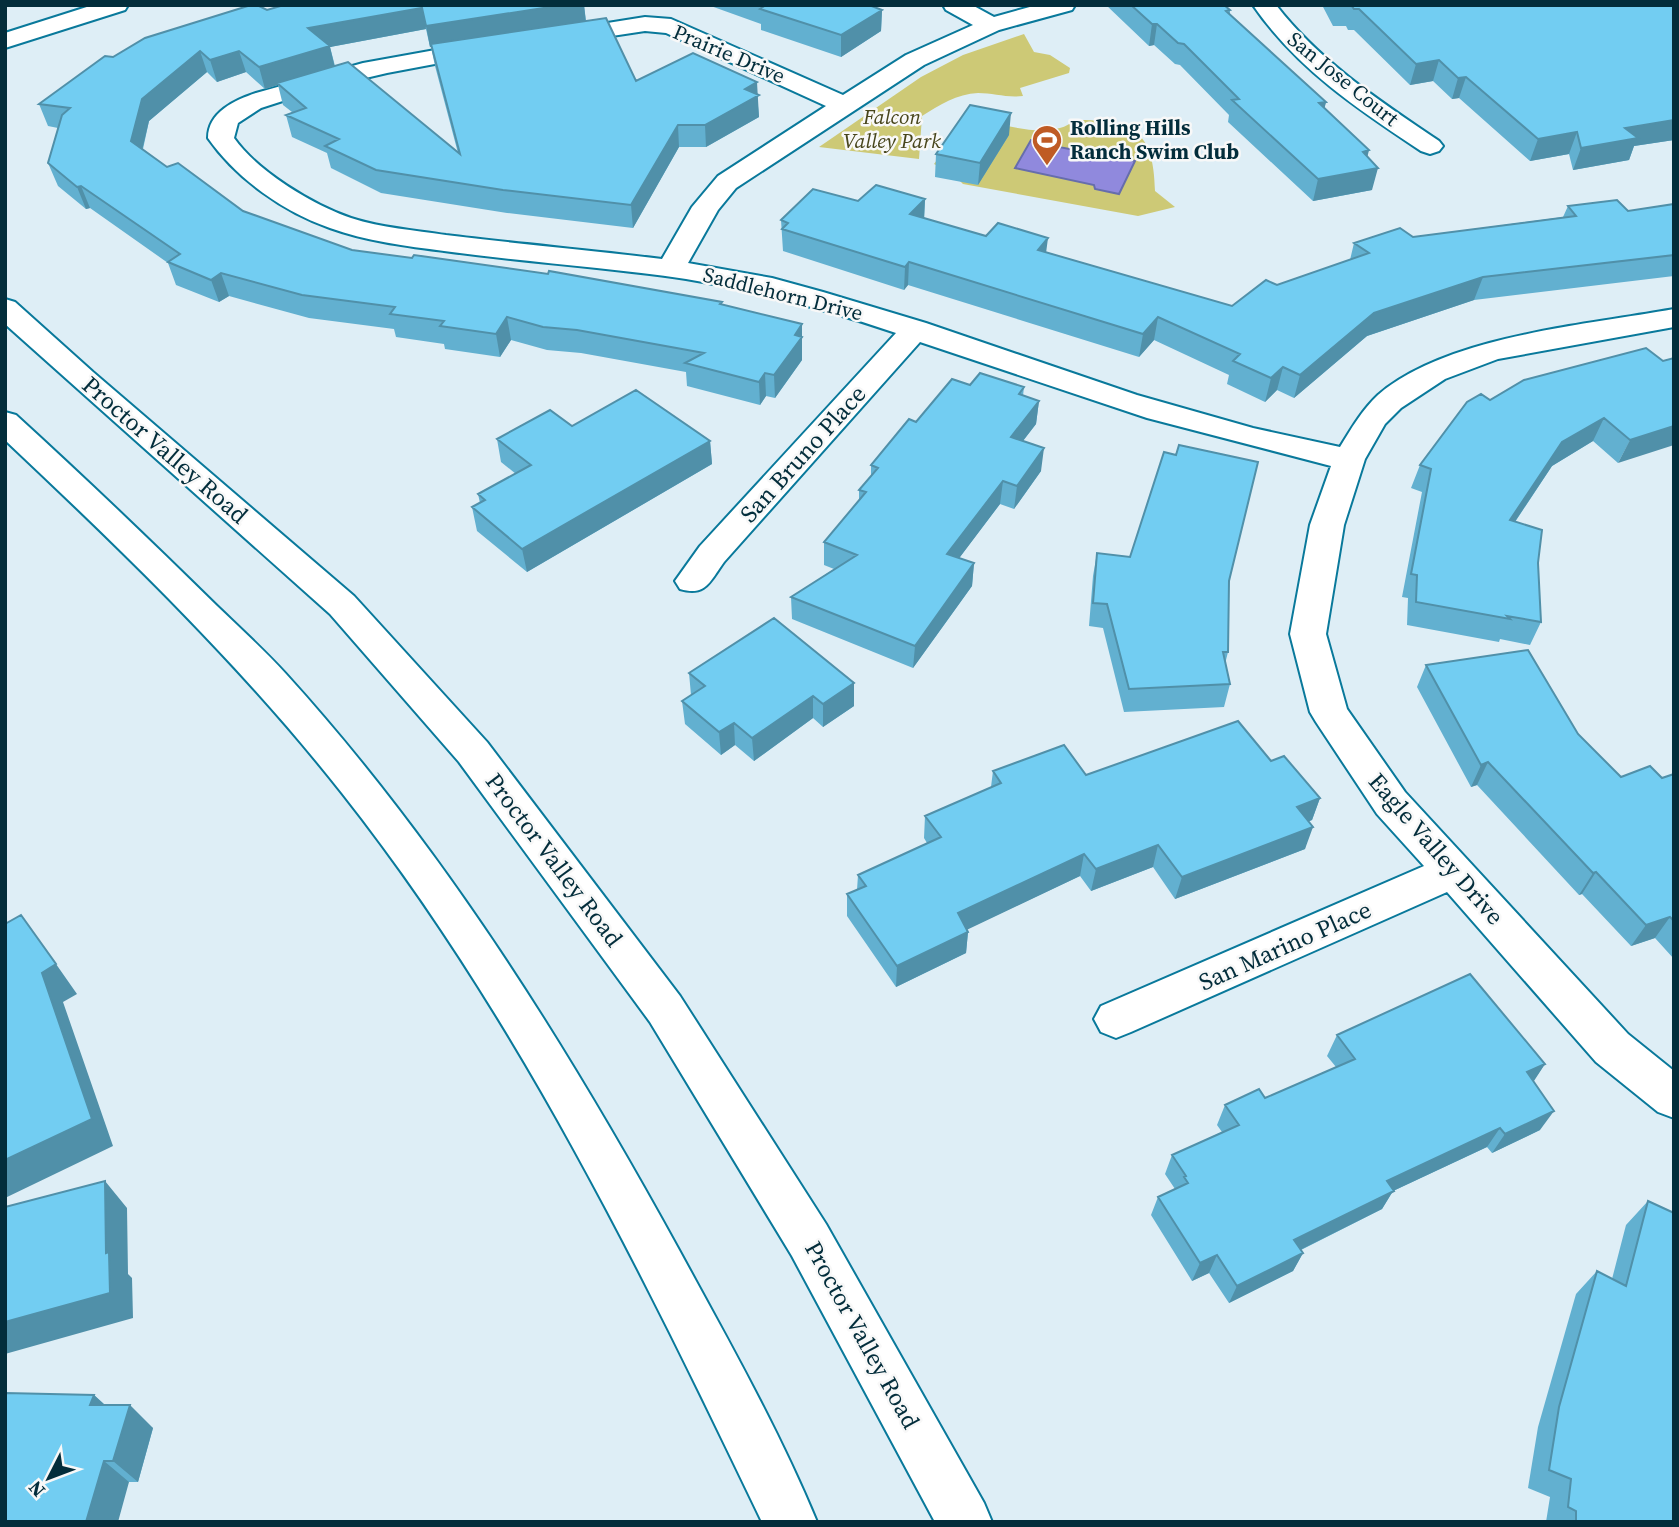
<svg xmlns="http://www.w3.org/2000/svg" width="1679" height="1527" font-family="'Source Serif 4',serif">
<rect width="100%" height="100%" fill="#deeef6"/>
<path fill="#cdc976" d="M1024 34 1034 52 1050 55 1070 68 1069 73 1020 88 1023 96C1007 98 993 93 978 93 957 94 939 105 922 116L919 159 819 147 921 77 963 55Z
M969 117C1000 123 1050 142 1075 120 1132 120 1154 129 1155 191L1175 207 1138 216 963 184 953 174 934 164Z"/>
<path fill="#9089dd" stroke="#666dac" stroke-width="2" d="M1031 140 1053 143V146L1135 161 1119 194 1095 189 1094 185 1015 168Z"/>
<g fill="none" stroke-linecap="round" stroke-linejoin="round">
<g stroke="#09799b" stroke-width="4">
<path id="minor" d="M943 5H972L994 17 1037 5H1075L1072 10 999 30 924 65 736 188 718 210 688 263 772 278 823 292 926 323 1137 395 1253 428 1340 447C1351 429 1362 410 1378 395 1446 336 1586 325 1674 309V327L1498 359 1445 379 1401 408 1385 424 1365 459 1344 525 1326 634 1347 709 1405 792 1628 1034 1674 1071V1118L1658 1112 1596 1062 1447 892 1131 1032 1116 1038 1101 1032 1094 1019 1101 1006 1424 866 1377 814 1316 722 1310 712 1290 634 1310 525 1331 466 1147 418 920 342 724 562C710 581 706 597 680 589L675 581 700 546 896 333C827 310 758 291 686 279 605 267 524 262 444 251 406 246 366 241 330 228 283 212 236 178 208 138 208 112 235 100 256 93L363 63 485 41 493 43 497 48 493 53 387 73 323 88 261 108 238 123 234 138C257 171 313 205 351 218 382 228 414 230 446 235 518 244 590 250 662 259L692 207 718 176 826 106 666 33 645 31 559 44 551 42 547 37 551 32 645 17 671 19 843 95 906 55 973 25 946 10Z
M1253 5H1276C1320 62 1380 101 1439 141L1443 146 1439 151 1430 154 1421 151C1359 110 1296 68 1253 5Z"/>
</g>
<g stroke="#09799b" stroke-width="4">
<path id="major" d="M93 5H128L125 10 5 48V33Z
M5 299 15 302 93 372 354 596 487 742 680 996 826 1224 984 1503 992 1522H935L792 1256 650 1022 459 762 330 614 5 324Z
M5 412 16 415C84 477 151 541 217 606 240 628 264 650 286 674 443 847 567 1046 679 1250 727 1338 779 1430 817 1522H762C641 1270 516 1013 342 793 241 665 124 552 5 440Z"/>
</g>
<use href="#minor" fill="#fff" fill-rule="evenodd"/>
<use href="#major" fill="#fff" fill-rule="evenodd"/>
</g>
<path fill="#62b0d0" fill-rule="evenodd" d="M284 5H584L586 21 636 81 757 95 759 117 706 147H679L633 228 507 213 381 193 331 168 327 153 292 137 286 115 292 112 283 105 278 85 265 89 246 72 217 82 207 72 149 121 143 149 167 167 243 211 352 250 722 302V305L802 324V360L775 398 766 396 760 405 687 386 686 372 581 353 547 350 511 340 500 357 445 349 444 344 396 337 394 329 309 318 229 296 219 302 176 285 168 263 90 208 86 209 58 186 48 163 58 128 48 126 39 104 113 57ZM426 29 430 47H431L435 66 458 153 335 66 330 47Z
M708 5H869L882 10 881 31 841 57 761 30V24Z
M1106 5H1224L1230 10V15L1326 102 1324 108 1367 156 1372 190 1313 201 1228 122 1229 115 1180 65 1175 64 1154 45 1149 46Z
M1322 5H1674V140L1634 146 1629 160 1573 170 1569 154 1530 161 1459 98 1452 99 1433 81 1410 85 1354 30H1348L1346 26H1333Z
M1009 135 978 185 935 177 936 154Z
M925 199 924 218 986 236 1046 252 1232 306 1277 285 1350 260 1354 243 1413 237 1563 217 1568 206 1628 211 1674 204V276L1474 300 1367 336 1294 398 1277 390 1265 402 1227 384 1229 375 1154 340 1139 357 908 285 904 290 783 251 781 220 858 201Z
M1674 358 1618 463 1593 441 1552 466 1515 522 1538 563 1541 622 1530 645 1500 639 1499 642 1407 625 1408 598 1402 597 1422 492 1411 488 1420 465 1490 400Z
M970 385 1024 387 1023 396 1039 401 1036 424 1023 441 1041 471 1014 509 1000 504 959 558 974 563 972 586 913 668 792 619 791 597 834 569 824 565V542L859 500V490L871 476V465L916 422Z
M572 426 710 441 712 464 527 572 477 531 472 507 480 503 478 494 516 474 501 462 497 439Z
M1097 553 1229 581 1228 652 1225 664 1230 684 1224 707 1124 712 1103 628 1089 626 1093 576Z
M1426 665 1578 734 1621 777 1662 778 1674 774V959L1655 938 1631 946 1582 894 1579 895 1477 785 1471 787 1417 687Z
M689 673 854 683V706L823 727 813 718 754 761 735 745 721 755 685 724 682 701 691 695Z
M1271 761 1320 798 1312 820 1309 821 1305 849 1175 899 1153 867 1091 891 1080 876 967 929 968 932 966 953 896 987 847 916V894L857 890 858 875 927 843 924 838 925 816 991 787 993 771 1086 775Z
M1337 1035 1545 1064 1533 1081 1540 1130 1492 1153 1487 1147 1393 1191 1382 1209 1301 1250 1303 1253 1293 1271 1229 1303 1209 1273 1192 1281 1151 1215 1158 1197 1175 1189 1165 1174 1172 1155 1222 1132 1217 1125 1225 1105 1265 1098 1336 1067 1327 1056Z
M1648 1201 1674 1522H1546L1550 1497 1528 1488 1538 1427 1576 1294 1597 1271 1612 1279 1626 1225Z
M94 1395 105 1405 153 1428 138 1482H129L5 1522Z"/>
<path fill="#5090a9" d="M563 5H584L586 23 430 47 426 26Z
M422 8 426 29 330 47 335 68 277 83 278 85 265 89 259 67 308 28Z
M882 10 881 31 841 57V35Z
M1152 24H1157L1154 45 1149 46Z
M200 51 207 72 149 121 139 163 131 141 142 99Z
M239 51 246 72 217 82 210 60Z
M1439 60 1433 81 1410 85 1416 64Z
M1466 77 1459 98 1452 99 1458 78Z
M757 82 759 117 706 147 705 125 745 89Z
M1326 102 1321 123 1319 103Z
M1011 113 1009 135 978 185 980 163Z
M1674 120V140L1634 146 1629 160 1573 170 1581 148 1625 128Z
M678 125 679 147 633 228 631 205Z
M1577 132 1569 154 1530 161 1538 139Z
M1369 150 1364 171 1378 168 1372 190 1313 201 1318 179 1363 152Z
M81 186 90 208 86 209 77 187Z
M925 199 924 221 910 214Z
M1048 238 1045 261 1038 250Z
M909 262 908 285 904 290 905 267Z
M221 273 229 296 219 302 211 280Z
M1483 277 1474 300 1367 336 1294 398 1300 375 1374 313Z
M507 317 511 340 500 357 496 334Z
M1158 317 1154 340 1139 357 1143 334Z
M802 324V360L775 398 774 375 795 335Z
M1283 367 1277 390 1265 402 1271 378Z
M765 373 766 396 760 405 759 382Z
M1039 401 1036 424 1008 460 1011 437Z
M1604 418 1593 441 1552 466 1500 544 1510 520 1562 442Z
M1674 426V445L1618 463 1630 440Z
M710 441 712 464 527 572 522 549Z
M1044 448 1041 471 1014 509 1017 486Z
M1003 481 1000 504 945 577 947 554Z
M974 563 972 586 913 668 915 646Z
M854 683V706L823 727V704Z
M813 696V718L754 761 752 738Z
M734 723 735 745 721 755 719 732Z
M1488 762 1477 785 1471 787 1481 765Z
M1320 798 1312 820 1289 830 1297 807Z
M1313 827 1305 849 1175 899 1182 877Z
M1158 845 1153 867 1091 891 1096 869Z
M1084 854 1080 876 956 935 958 913Z
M1596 872 1582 894 1579 895 1593 873Z
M1670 917 1655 938 1631 946 1646 925Z
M968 932 966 953 896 987 897 966Z
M56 964 77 994 63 1002 113 1146 5 1198V1160L42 973Z
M1545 1064 1532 1084 1527 1072Z
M1554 1111 1540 1130 1492 1153 1505 1134Z
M1500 1128 1487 1147 1393 1191 1382 1209 1284 1258 1294 1240 1387 1181Z
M105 1181 127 1208 128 1274 132 1278 133 1318 5 1354V1322L106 1253Z
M1303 1253 1293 1271 1229 1303 1237 1286Z
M1217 1255 1209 1273 1192 1281 1200 1263Z
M94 1395 118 1417 90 1405Z
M130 1405 153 1428 138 1482 113 1461Z
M104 1461 129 1482 118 1522H86Z"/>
<path fill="#72cdf2" stroke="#5090a9" stroke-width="2" d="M251 5H257L267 10 284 5H563L426 26 422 8 308 28 330 46 259 67 239 51 210 60 200 51 142 99 131 141 167 167 178 163 243 211 352 250 412 258 414 255 548 274 549 271 722 302 720 304 802 324 795 335 802 337 774 375 765 373 759 382 685 363 704 353 577 330 543 327 507 317 496 334 440 326 444 321 390 314 395 307 302 295 221 273 211 280 168 262 180 254 81 186 77 187 48 163 62 115 70 108 39 104 105 56 113 57 145 38Z
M766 5H869L882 10 841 35 760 9Z
M1131 5H1224L1230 10 1226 11 1326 102 1319 103 1369 150 1363 152 1378 168 1318 179 1232 100 1239 99 1184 44 1178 43 1157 24H1152Z
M1351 5H1674V120L1625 128 1638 138 1581 148 1577 132 1538 139 1466 77 1458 78 1439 60 1416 64 1359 9H1354Z
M606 18 636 81 693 53 757 82 745 89 759 95 705 125H678L631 205 503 190 376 170 325 146 339 139 286 115 306 108 277 83 348 62 460 154 431 44Z
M970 105 1011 113 980 163 936 154Z
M876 185 925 199 910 214 986 236 998 223 1048 238 1038 250 1232 306 1266 280 1277 285 1369 253 1354 243 1400 228 1413 237 1576 216 1568 206 1617 200 1628 211 1674 204V255L1483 277 1374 313 1300 375 1283 367 1271 378 1233 361 1240 354 1158 317 1143 334 909 262 905 267 782 229 788 223 781 220 813 189 858 201Z
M1646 348 1663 361 1674 358V426L1630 440 1604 418 1562 442 1510 520 1542 530 1538 563 1541 622 1507 616 1510 619 1416 602 1417 575 1411 574 1431 469 1420 465 1467 402 1481 394 1490 400 1524 380Z
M980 373 1024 387 1019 394 1039 401 1011 437 1044 448 1017 486 1003 481 947 554 974 563 915 646 791 597 857 555 824 542 866 492 859 490 878 468 871 465 909 419 916 422 952 379 970 385Z
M636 390 710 441 522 549 472 507 485 500 478 494 531 465 497 439 550 410 572 426Z
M1179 445 1258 462 1229 581 1228 652H1223L1230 684 1129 689 1107 604 1093 603 1097 553 1130 557 1164 452 1176 455Z
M774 618 854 683 823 704 813 696 752 738 734 723 719 732 682 701 705 686 689 673Z
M1528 650 1578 734 1621 777 1650 766 1662 778 1674 774V921L1670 917 1646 925 1596 872 1593 873 1488 762 1481 765 1426 665Z
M1238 721 1271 761 1284 756 1320 798 1297 807 1313 827 1182 877 1158 845 1096 869 1084 854 958 913 968 932 897 966 847 894 866 886 858 875 941 837 925 816 1001 783 993 771 1064 745 1086 775Z
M21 915 56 964 42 973 92 1119 5 1160V924Z
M1470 974 1545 1064 1527 1072 1554 1111 1505 1134 1500 1128 1387 1181 1394 1191 1294 1240 1303 1253 1237 1286 1217 1255 1200 1263 1158 1197 1188 1183 1184 1177 1186 1176 1172 1155 1239 1125 1225 1105 1259 1089 1265 1098 1355 1059 1337 1035Z
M105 1181 106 1253 109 1252 110 1293 5 1322V1207Z
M1648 1201 1674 1213V1522H1576V1511L1568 1507 1571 1479 1549 1470 1559 1407 1597 1271 1626 1286Z
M5 1393 94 1395 90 1405H130L113 1461H104L86 1522H5Z"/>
<defs>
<g id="stadium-pin" transform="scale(1.575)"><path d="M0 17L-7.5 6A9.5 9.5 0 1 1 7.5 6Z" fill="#bf5b24" stroke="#f8f8f8"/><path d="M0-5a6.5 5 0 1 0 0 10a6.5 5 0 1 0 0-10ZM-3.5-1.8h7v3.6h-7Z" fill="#fff"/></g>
</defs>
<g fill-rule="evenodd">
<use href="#stadium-pin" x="1047" y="140"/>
</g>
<g text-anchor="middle" stroke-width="5" stroke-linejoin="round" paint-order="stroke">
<g font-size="21" fill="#032d3b" stroke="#f8f8f8">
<text transform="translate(729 54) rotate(23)" y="7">Prairie Drive</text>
<text transform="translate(1343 79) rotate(39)" y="7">San Jose Court</text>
<text transform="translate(783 294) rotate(14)" y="7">Saddlehorn Drive</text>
</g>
<g font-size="21" font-style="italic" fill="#47451b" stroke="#f8f8f8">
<text x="892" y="124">Falcon<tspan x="892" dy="24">Valley Park</tspan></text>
</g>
<g font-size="21" font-weight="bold" fill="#032d3b" stroke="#f8f8f8" text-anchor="start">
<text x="1070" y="135">Rolling Hills<tspan x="1070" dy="24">Ranch Swim Club</tspan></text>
</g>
<g font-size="24" fill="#032d3b" stroke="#f8f8f8">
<text transform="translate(165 450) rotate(41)" y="8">Proctor Valley Road</text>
<text transform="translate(803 454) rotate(-48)" y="8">San Bruno Place</text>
<text transform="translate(1436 849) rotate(49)" y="8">Eagle Valley Drive</text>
<text transform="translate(554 860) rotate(53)" y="8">Proctor Valley Road</text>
<text transform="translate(1285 946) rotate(-24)" y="8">San Marino Place</text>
<text transform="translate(862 1335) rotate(61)" y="8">Proctor Valley Road</text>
</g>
</g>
<rect width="1679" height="1527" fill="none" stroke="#032d3b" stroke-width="14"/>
<g transform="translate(49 1478) rotate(228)" stroke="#f8f8f8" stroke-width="5" paint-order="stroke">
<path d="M0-5L12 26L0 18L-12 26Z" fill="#032d3b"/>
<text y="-10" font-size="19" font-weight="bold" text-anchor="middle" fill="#032d3b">N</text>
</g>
</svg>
